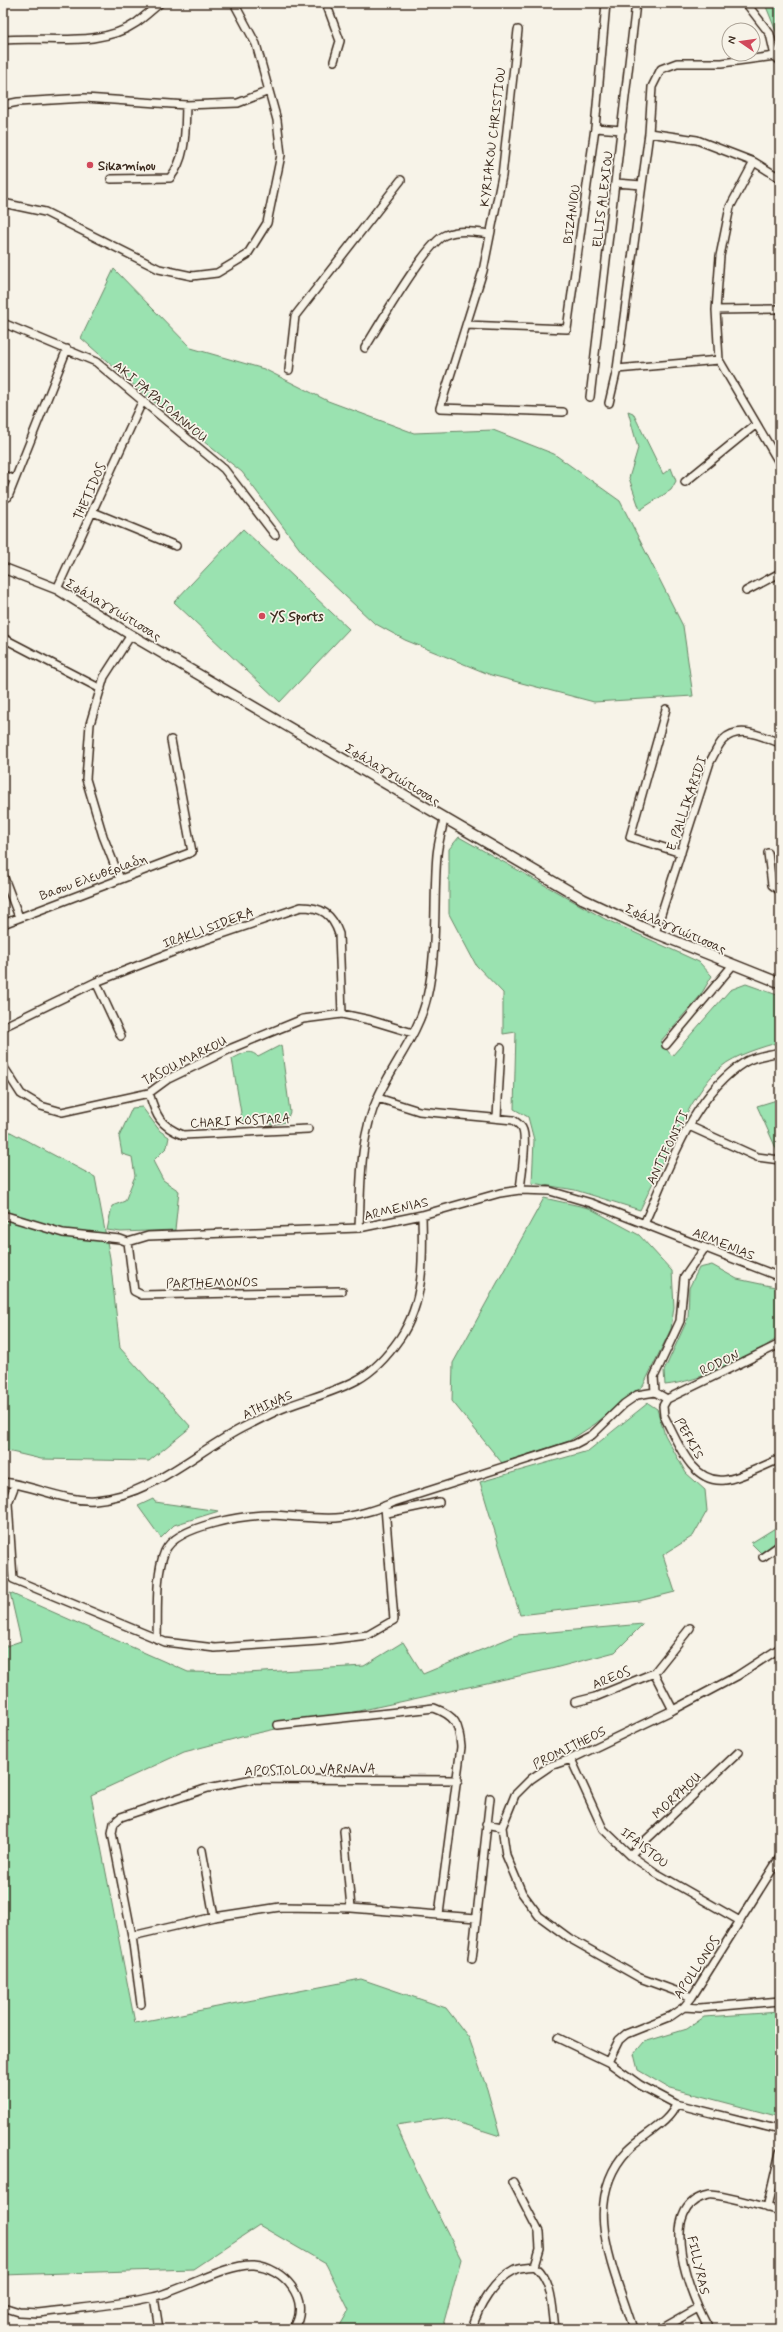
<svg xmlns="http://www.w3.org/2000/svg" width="783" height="2332" font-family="Mynerve,sans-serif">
<rect width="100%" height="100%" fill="#f7f3e8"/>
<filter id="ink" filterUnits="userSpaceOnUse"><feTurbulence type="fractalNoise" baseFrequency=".025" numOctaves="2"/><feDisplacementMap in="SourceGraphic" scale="8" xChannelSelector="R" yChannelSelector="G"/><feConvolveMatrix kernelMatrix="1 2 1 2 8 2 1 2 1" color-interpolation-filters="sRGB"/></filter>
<g filter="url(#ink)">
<path fill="#9ae2b0" stroke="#6a8667" d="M765 3H780V41L765 4Z
M114 269 191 348 264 369 328 401 414 433 493 430 554 454 620 501 683 626 693 696 594 702 491 675 405 640 374 623 311 564 242 472 144 394 81 338Z
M628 411 633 413 663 474 671 468 676 481 671 490 640 510 629 478 638 448Z
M243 529 349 629 280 702 174 602Z
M459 837 605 919 699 962 712 976 700 996 660 1042 672 1056 730 990 746 984 780 996V1042C762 1047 735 1055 721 1067 689 1094 660 1170 640 1210L575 1190 532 1183 534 1140 528 1117 514 1109 516 1032 503 1034V993L476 965 449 914V849Z
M281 1045 290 1112 286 1122 271 1125 268 1117 248 1118 246 1125H243L232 1059C242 1054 250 1048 258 1057Z
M780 1099V1157L757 1106Z
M142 1107 160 1131 169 1137 167 1147 153 1161 163 1180 179 1191 175 1230 121 1232 107 1230 112 1206 125 1201 135 1176 132 1157 122 1154 119 1137 132 1108Z
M3 1128 95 1177 110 1258 120 1348 191 1427 149 1461 41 1459 3 1450Z
M544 1198 589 1208 639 1235 672 1271 674 1307 671 1329 643 1386 595 1424 569 1441 502 1463 452 1401 453 1363Z
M712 1265 737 1279 780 1288V1336C753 1357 698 1382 665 1385L664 1371 688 1318 689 1288 699 1268Z
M648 1403 657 1409 665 1435 686 1473 705 1490 707 1511 693 1536 663 1555 675 1592 639 1601 520 1615 480 1482 588 1451Z
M153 1499 155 1502 219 1511 174 1525 161 1538 138 1506Z
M780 1525V1539L761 1553 751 1543Z
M10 1593 188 1672 247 1673 364 1666 403 1642 423 1674 517 1635 643 1624 615 1652 551 1669 253 1734 184 1752 91 1795 135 2023 361 1979 446 2008 469 2038 487 2089 500 2136 444 2118 396 2125 418 2174 461 2259 442 2329H338L349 2310 326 2264 259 2225 193 2269 3 2275V1647L21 1641Z
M780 2012V2117L667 2087 638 2070 634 2054 644 2042 687 2029 704 2017Z"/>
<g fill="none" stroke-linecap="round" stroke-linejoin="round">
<g stroke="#3b2a1e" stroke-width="10">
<path id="minor" d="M326 3 340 41 334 61
M746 3 770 34 775 56 780 61
M518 30 502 176 483 271 440 408 563 412
M3 40C45 36 100 48 136 23 144 17 152 10 160 3
M3 105 18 102 85 98 186 105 238 103 269 91
M595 128 622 130
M649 133 697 140 754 162 780 178
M754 162 730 207 720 256 716 310 719 360 780 464
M111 179 170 178C187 157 185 130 186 105
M616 183 642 185
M3 203 45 212 159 269 192 276 217 273 247 255 267 223 281 155 277 120 256 44 234 3
M716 310 777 309
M3 323 96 362 224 469 275 535
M466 325 567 329 595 128 606 3
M365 348C378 327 426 243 445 235 460 229 474 232 490 234
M617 369 719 360
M289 370 295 316 401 180
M590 397 636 3
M609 403 617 369 649 133 652 87 661 69 677 63H722L775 56
M3 475 13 479
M685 482 755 425
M8 497 67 349
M93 512 176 546
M57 589 142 402
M746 591 780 573
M3 638 101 689
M666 709 630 837 681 853
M768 853 772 885 780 891
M3 875 19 917
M120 879 103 836 86 779 90 724 104 677 131 635
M3 924 192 852 171 740
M655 933 710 762C714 755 718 745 723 740 739 724 763 737 780 743
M96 982 121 1036
M3 1027 96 982 193 944 301 907C322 907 332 914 339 934L342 1014
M666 1045 732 966
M3 1066 21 1094 41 1106 62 1112 149 1093 168 1079 232 1048 303 1019 342 1014 370 1020 413 1033
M149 1093C156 1116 160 1126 183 1135L308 1129
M378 1098 419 1111 513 1120C516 1122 520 1125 522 1128 528 1138 521 1177 520 1190
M497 1117 501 1048
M689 1126 757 1157 780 1160
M3 1215 63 1233 120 1239 128 1242 148 1236 359 1228 422 1215 500 1193 520 1190 550 1191 591 1203 780 1277
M644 1224C669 1169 692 1095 745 1062 754 1056 769 1055 780 1052
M359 1228C361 1184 359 1138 378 1097 393 1064 419 1033 427 997 438 950 433 902 437 855 438 843 442 831 444 819
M128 1242 134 1291 142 1295 342 1291
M655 1392 654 1377 680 1321 684 1278 704 1249
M667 1399 663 1406 664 1416C677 1440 691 1484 725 1480 738 1479 767 1464 780 1459
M667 1399 780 1344
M3 1482C33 1485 64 1502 95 1500 155 1495 196 1450 248 1425 261 1419 273 1412 286 1407 310 1398 335 1392 357 1380 374 1371 389 1354 400 1338 425 1301 423 1258 422 1215
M15 1485 8 1503 13 1579 165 1642 215 1648 319 1641 368 1635 394 1620 385 1507
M387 1513 439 1502
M763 1557 780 1545
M157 1639C158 1613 155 1574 165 1551 177 1525 246 1515 272 1515 293 1516 314 1519 336 1518 351 1517 380 1509 394 1502L575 1444 592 1435 624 1404 637 1395 655 1392 667 1399
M654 1673 673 1710
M575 1702 595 1697 654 1673 690 1628
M278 1725 434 1708C456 1716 459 1724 461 1747L439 1914
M571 1759 603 1829 630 1855 656 1873 740 1921
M486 1824 502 1827
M344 1831 351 1908
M202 1850 214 1917
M630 1855 739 1752
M132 1936 214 1917 280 1907 351 1908 476 1918
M472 1959 490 1798
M692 1997 640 1978 569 1938 539 1916 522 1893 506 1855 502 1827 515 1795 531 1779 550 1766 571 1759 673 1710 737 1676 780 1648
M141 2004 132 1936 112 1833 114 1823 121 1817 208 1788 253 1779 458 1780
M684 2007 700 2008 780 2001
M558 2038 608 2062 640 2085 676 2104
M608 2062 619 2040 626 2034 671 2016 684 2007 692 1997 780 1857
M513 2182 539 2232 540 2249 535 2266
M767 2208 780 2152
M535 2266C553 2282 552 2306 555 2329
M154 2297 159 2329
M3 2307 19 2312 38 2313C76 2308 115 2306 153 2297 181 2291 227 2263 254 2265 283 2267 313 2300 293 2329
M472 2329C478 2307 494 2280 516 2269 521 2267 529 2267 535 2266
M633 2329C615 2271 579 2202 628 2150 642 2135 670 2123 676 2104L780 2130
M661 2329 698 2308
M709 2329C692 2299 653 2205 709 2195 717 2193 768 2208 780 2211"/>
</g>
<g stroke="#3b2a1e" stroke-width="12">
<path id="tertiary" d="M3 568 57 589 131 635 583 899 655 933 780 983"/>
</g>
<use href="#minor" stroke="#f7f3e8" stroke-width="7"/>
<use href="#tertiary" stroke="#f7f3e8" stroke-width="9"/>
</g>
</g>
<g fill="#d1495b" stroke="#f7f3e8" stroke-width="1.5">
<circle cx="90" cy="165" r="4"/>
<circle cx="262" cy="616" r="4"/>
</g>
<g text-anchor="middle" stroke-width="3.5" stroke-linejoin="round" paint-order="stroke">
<g font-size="13" fill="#3b2a1e" stroke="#f7f3e8">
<text transform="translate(492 137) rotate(-83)" y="5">KYRIAKOU CHRISTIOU</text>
<text transform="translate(602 199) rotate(-83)" y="5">ELLIS ALEXIOU</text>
<text transform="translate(571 214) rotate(-82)" y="5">BIZANIOU</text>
<text transform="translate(161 401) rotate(40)" y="5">AKI PAPAIOANNOU</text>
<text transform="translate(89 491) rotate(-66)" y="5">THETIDOS</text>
<text transform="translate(114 609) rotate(31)" y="5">Σφάλαγγιώτισσας</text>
<text transform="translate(393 774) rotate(31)" y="5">Σφάλαγγιώτισσας</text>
<text transform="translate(686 803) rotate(-71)" y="5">E. PALLIKARIDI</text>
<text transform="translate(93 876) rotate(-20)" y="5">Βασου Ελευθεριαδη</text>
<text transform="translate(208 927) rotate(-20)" y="5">IRAKLI SIDERA</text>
<text transform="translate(676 928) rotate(23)" y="5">Σφάλαγγιώτισσας</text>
<text transform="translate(184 1060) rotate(-27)" y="5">TASOU MARKOU</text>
<text transform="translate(240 1120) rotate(-3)" y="5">CHARI KOSTARA</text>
<text transform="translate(667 1147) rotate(-64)" y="5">ANTIFONITI</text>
<text transform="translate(396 1208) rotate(-13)" y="5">ARMENIAS</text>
<text transform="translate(724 1243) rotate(22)" y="5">ARMENIAS</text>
<text transform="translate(212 1282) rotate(-1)" y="5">PARTHEMONOS</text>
<text transform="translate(719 1362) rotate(-25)" y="5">RODON</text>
<text transform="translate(267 1404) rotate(-24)" y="5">ATHINAS</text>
<text transform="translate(690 1438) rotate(60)" y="5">PEFKIS</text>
<text transform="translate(611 1677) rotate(-22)" y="5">AREOS</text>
<text transform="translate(569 1747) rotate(-26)" y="5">PROMITHEOS</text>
<text transform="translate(310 1769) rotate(-1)" y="5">APOSTOLOU VARNAVA</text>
<text transform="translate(676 1795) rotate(-43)" y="5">MORPHOU</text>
<text transform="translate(645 1847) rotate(38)" y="5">IFAISTOU</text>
<text transform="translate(696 1967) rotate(-56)" y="5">APOLLONOS</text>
<text transform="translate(699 2265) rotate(77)" y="5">FILLYRAS</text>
</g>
<g font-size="13" font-weight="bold" fill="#3b2a1e" stroke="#f7f3e8" text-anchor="start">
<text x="98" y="170">Sikaminou</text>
<text x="270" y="621">YS Sports</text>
</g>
</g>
<rect width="783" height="2332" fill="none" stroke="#f7f3e8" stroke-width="16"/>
<rect x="8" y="8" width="767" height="2316" fill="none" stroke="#3b2a1e" stroke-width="1.5" filter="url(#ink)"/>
<g transform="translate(741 42) rotate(283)"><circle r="19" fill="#f7f3e8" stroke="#aca397"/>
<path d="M0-3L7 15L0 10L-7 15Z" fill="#d1495b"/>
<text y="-6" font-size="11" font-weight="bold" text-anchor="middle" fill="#3b2a1e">N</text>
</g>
</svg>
